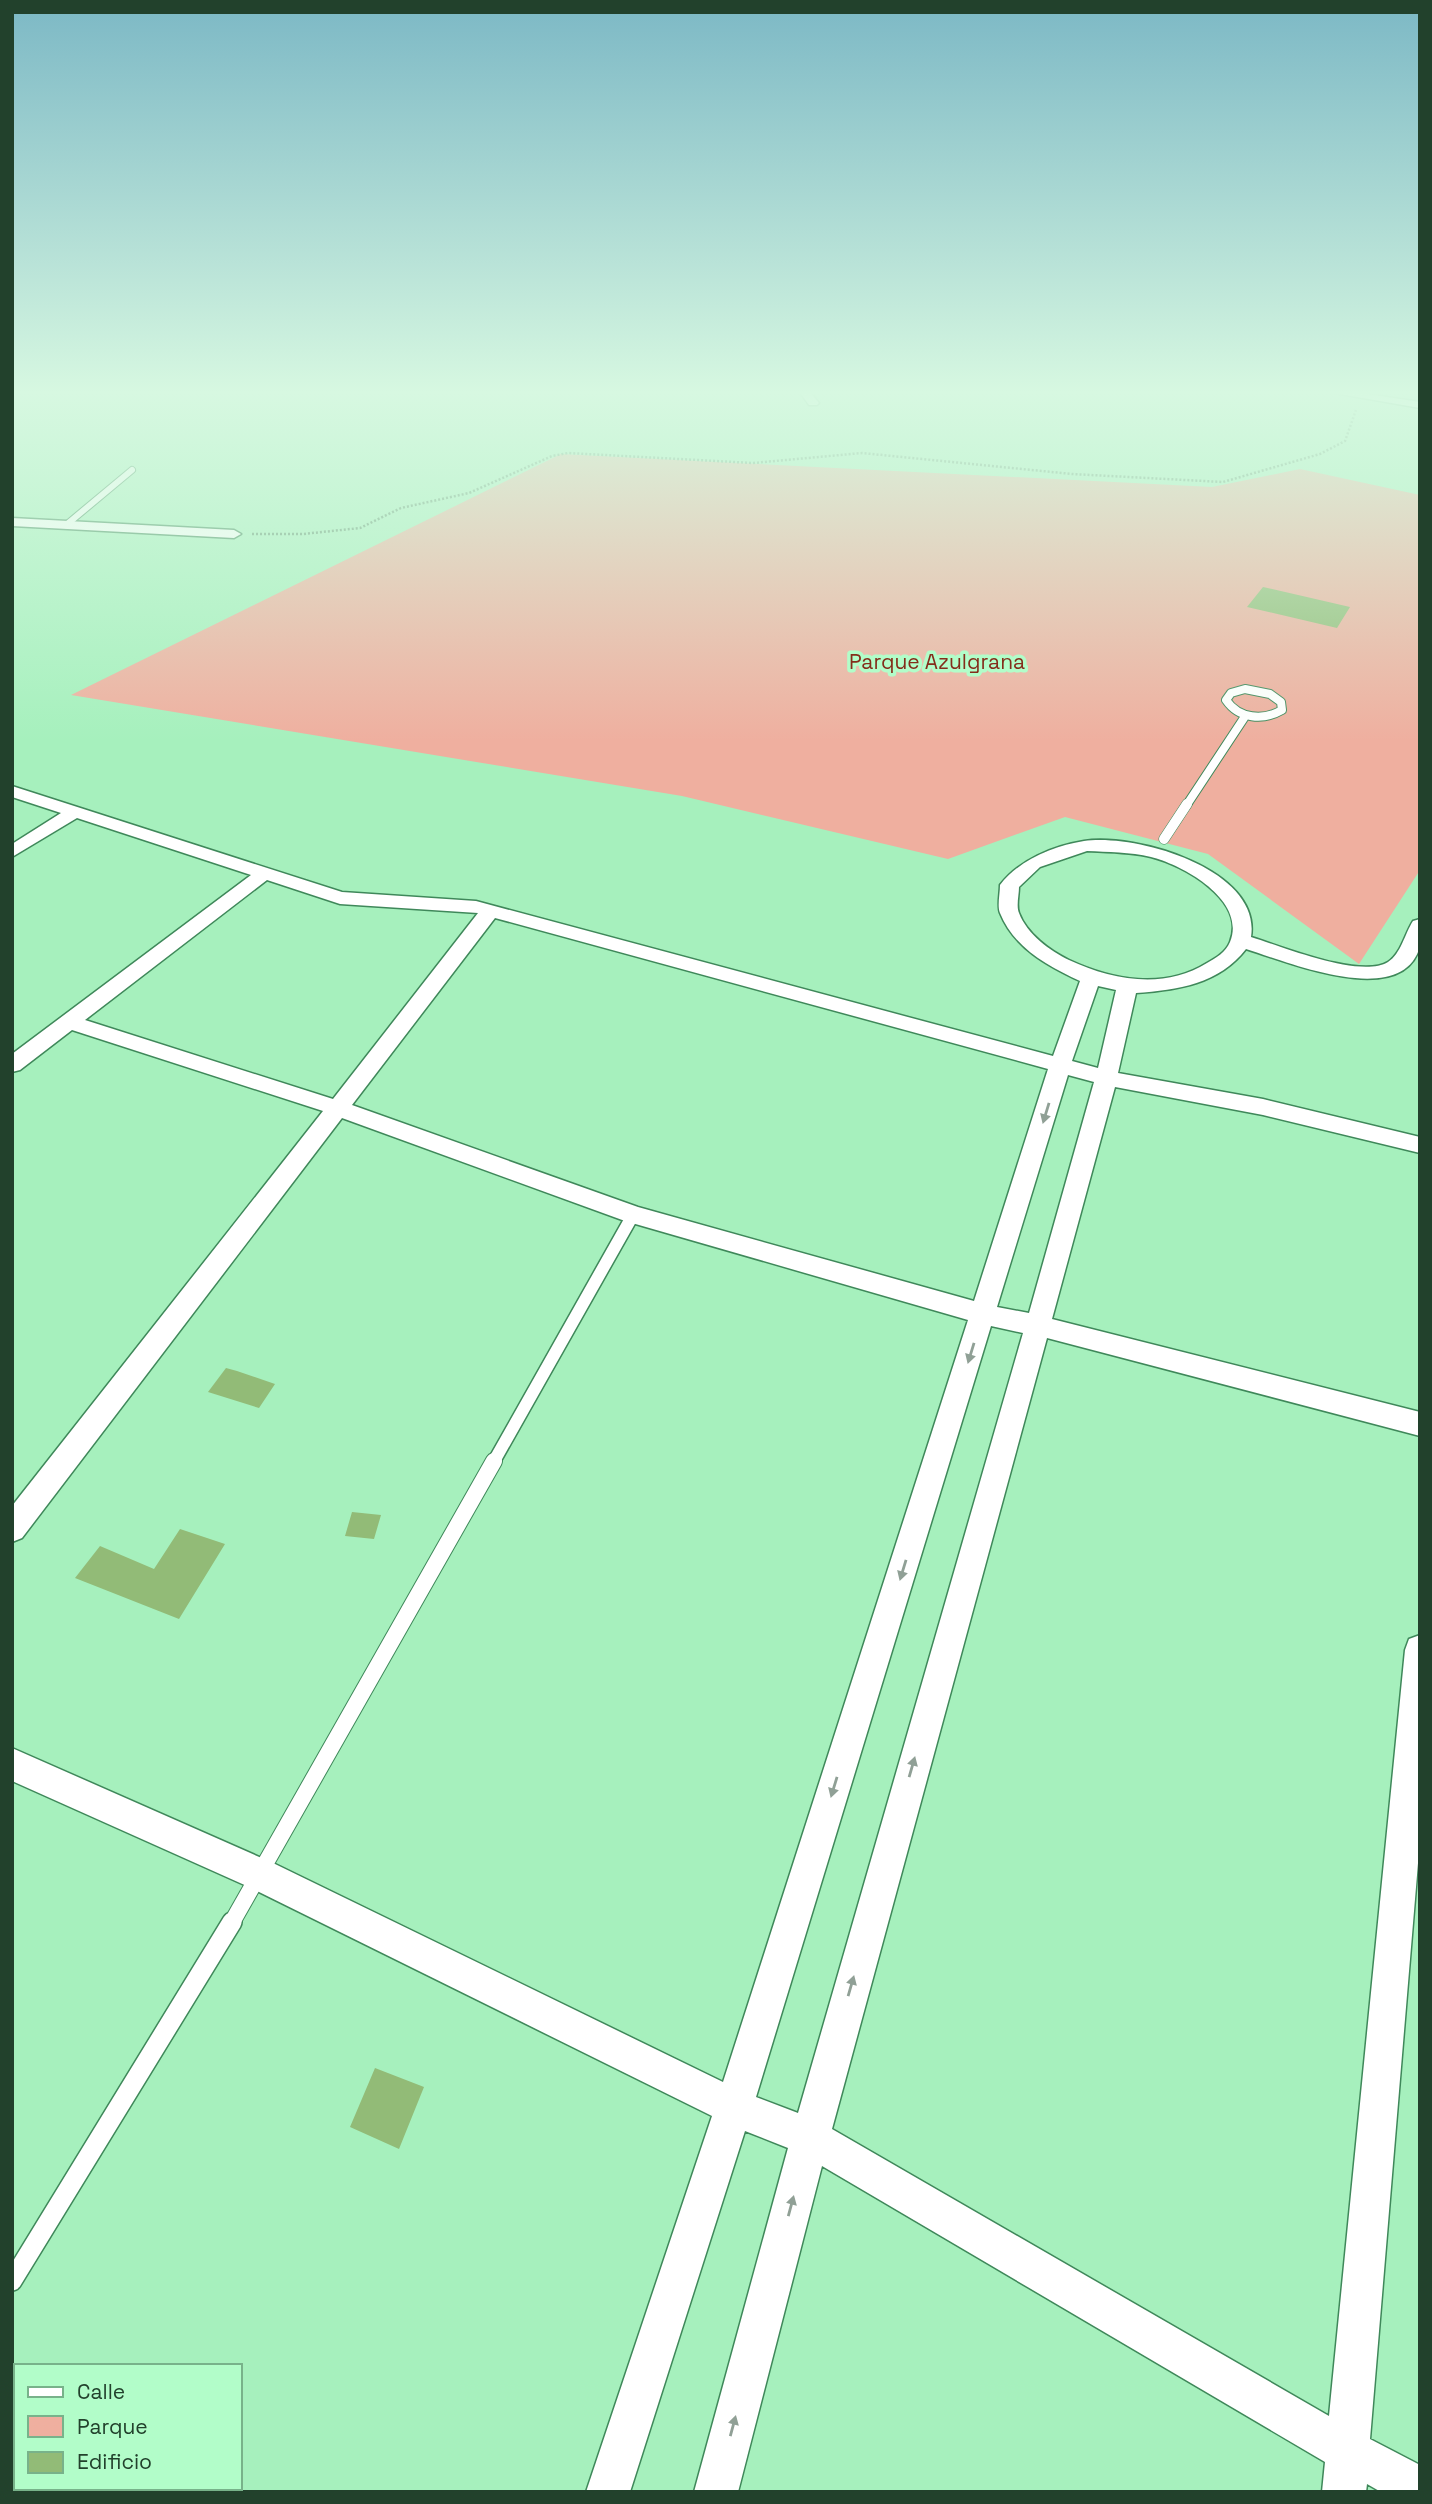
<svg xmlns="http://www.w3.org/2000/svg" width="1432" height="2504" font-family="'Space Grotesk',sans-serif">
<rect width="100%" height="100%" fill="#a6f0bd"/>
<path fill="#efaf9f" d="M561 454 1212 487 1300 469 1420 495V870L1359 964 1208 854 1065 817 948 859 682 796 71 695Z"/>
<path fill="#92bb77" d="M1263 587 1350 607 1337 628 1247 607Z
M226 1368 237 1371 275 1384 259 1408 208 1392Z
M352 1512 381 1515 374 1539 345 1536Z
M180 1529 225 1544 179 1619 75 1578 100 1546 154 1569Z
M375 2068 424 2087 399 2149 350 2127Z"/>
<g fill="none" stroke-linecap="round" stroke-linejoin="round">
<g stroke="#3f885a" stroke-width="8">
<path id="lane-far5" d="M66 525 132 470"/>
</g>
<g stroke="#3f885a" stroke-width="10">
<path id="lane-far4" d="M1245 689 1270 694 1281 702 1282 710C1263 721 1239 719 1226 700L1231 693Z
M1186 806 1246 715"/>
</g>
<g stroke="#3f885a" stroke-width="11">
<path id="lane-far3" d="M1164 839 1187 804"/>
</g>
<g stroke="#3f885a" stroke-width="15">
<path id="lane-far2" d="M493 1463 633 1215"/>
</g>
<g stroke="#3f885a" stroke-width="18">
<path id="lane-far1" d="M231 1924 494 1461"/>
</g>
<g stroke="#3f885a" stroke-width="22">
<path id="lane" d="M12 2281 232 1922"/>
</g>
<g stroke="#3f885a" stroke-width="3">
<path id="street" d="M799 391H809L819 403 817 405H809Z
M1323 391H1348L1420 402V408Z
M12 518 234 530 241 534 234 538 12 526Z
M12 786 342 892 476 901 1053 1056 1080 981C1048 966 1014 948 1000 913 997 906 1000 894 1000 885 1019 860 1053 846 1084 841 1135 833 1262 869 1251 937 1281 946 1360 979 1388 962 1401 954 1405 933 1413 921L1420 919C1420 927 1422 939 1420 946 1403 1011 1285 961 1246 949 1219 984 1178 990 1136 993L1118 1073 1263 1099 1420 1137V1153L1263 1115 1115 1087 1052 1319 1420 1412V1436L1047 1338 832 2129 1329 2416 1405 1650 1409 1639 1420 1635V1839L1370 2439 1420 2465V2492H1381L1367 2484 1366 2492H1322L1325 2462 822 2166 738 2492H694L788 2148 745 2131 630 2492H586L712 2116 249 1887 12 1781V1748L273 1863 723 2082 968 1320 625 1221 342 1118 22 1538 12 1542V1506L323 1111 72 1030 20 1070 12 1072V1054L251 875 77 818 12 857V844L61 813 12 797ZM1087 851C1108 852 1130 852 1151 857 1183 865 1247 900 1230 942 1226 952 1216 958 1207 963 1164 990 1112 980 1069 960 1050 951 1027 934 1019 913 1016 906 1019 895 1019 887L1040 867ZM267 880 340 904 478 913 333 1099 85 1020ZM495 918 1048 1069 974 1301 638 1207 352 1105ZM1098 986 1116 990 1098 1068 1072 1061ZM1068 1075 1094 1082 1029 1313 997 1307ZM991 1326 1023 1333 798 2113 756 2097Z"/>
</g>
<path stroke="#639773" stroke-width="2.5" stroke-dasharray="2 2" stroke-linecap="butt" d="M252 534H303L360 528 401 508 469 493 552 456 568 453 753 463 862 453 1072 474 1223 482 1320 454 1345 441 1356 410"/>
<use href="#lane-far5" stroke="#fff" stroke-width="6"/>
<use href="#lane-far4" stroke="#fff" stroke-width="8"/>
<use href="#lane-far3" stroke="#fff" stroke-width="10"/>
<use href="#lane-far2" stroke="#fff" stroke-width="12"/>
<use href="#lane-far1" stroke="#fff" stroke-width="16"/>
<use href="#lane" stroke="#fff" stroke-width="19"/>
<use href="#street" fill="#fff" fill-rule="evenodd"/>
</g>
<defs><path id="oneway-solid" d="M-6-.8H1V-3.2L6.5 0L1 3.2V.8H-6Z" transform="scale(1.75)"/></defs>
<g fill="#90a096">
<use href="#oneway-solid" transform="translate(1046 1113) rotate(107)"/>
<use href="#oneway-solid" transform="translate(971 1353) rotate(107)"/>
<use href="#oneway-solid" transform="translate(903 1570) rotate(107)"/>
<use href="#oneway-solid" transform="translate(912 1767) rotate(-74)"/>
<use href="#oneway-solid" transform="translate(834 1787) rotate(107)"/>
<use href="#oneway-solid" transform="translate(851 1986) rotate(-74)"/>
<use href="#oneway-solid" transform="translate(791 2206) rotate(-75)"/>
<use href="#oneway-solid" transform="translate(733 2426) rotate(-75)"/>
</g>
<linearGradient id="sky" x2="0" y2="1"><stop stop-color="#7cb8c5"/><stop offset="0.53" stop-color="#d7f8e1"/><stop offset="1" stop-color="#d7f8e1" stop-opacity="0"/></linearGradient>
<rect width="1432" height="741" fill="url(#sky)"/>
<g text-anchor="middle" stroke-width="7" stroke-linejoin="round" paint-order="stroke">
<g font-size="21" fill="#842d1b" stroke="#b2fdc9">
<text x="937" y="669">Parque Azulgrana</text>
</g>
</g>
<rect width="1432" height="2504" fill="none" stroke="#22412c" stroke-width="28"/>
<rect x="14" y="2364" width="228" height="126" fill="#b2fdc9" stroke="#78b28a" stroke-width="2"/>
<rect x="28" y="2387" width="35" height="10" fill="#ffffff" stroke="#78b28a" stroke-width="2"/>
<text x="77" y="2399" font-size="21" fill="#22412c">Calle</text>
<rect x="28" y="2416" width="35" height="21" fill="#efaf9f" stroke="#78b28a" stroke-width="2"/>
<text x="77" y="2434" font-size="21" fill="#22412c">Parque</text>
<rect x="28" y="2452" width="35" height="21" fill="#92bb77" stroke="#78b28a" stroke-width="2"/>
<text x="77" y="2469" font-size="21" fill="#22412c">Edificio</text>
</svg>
